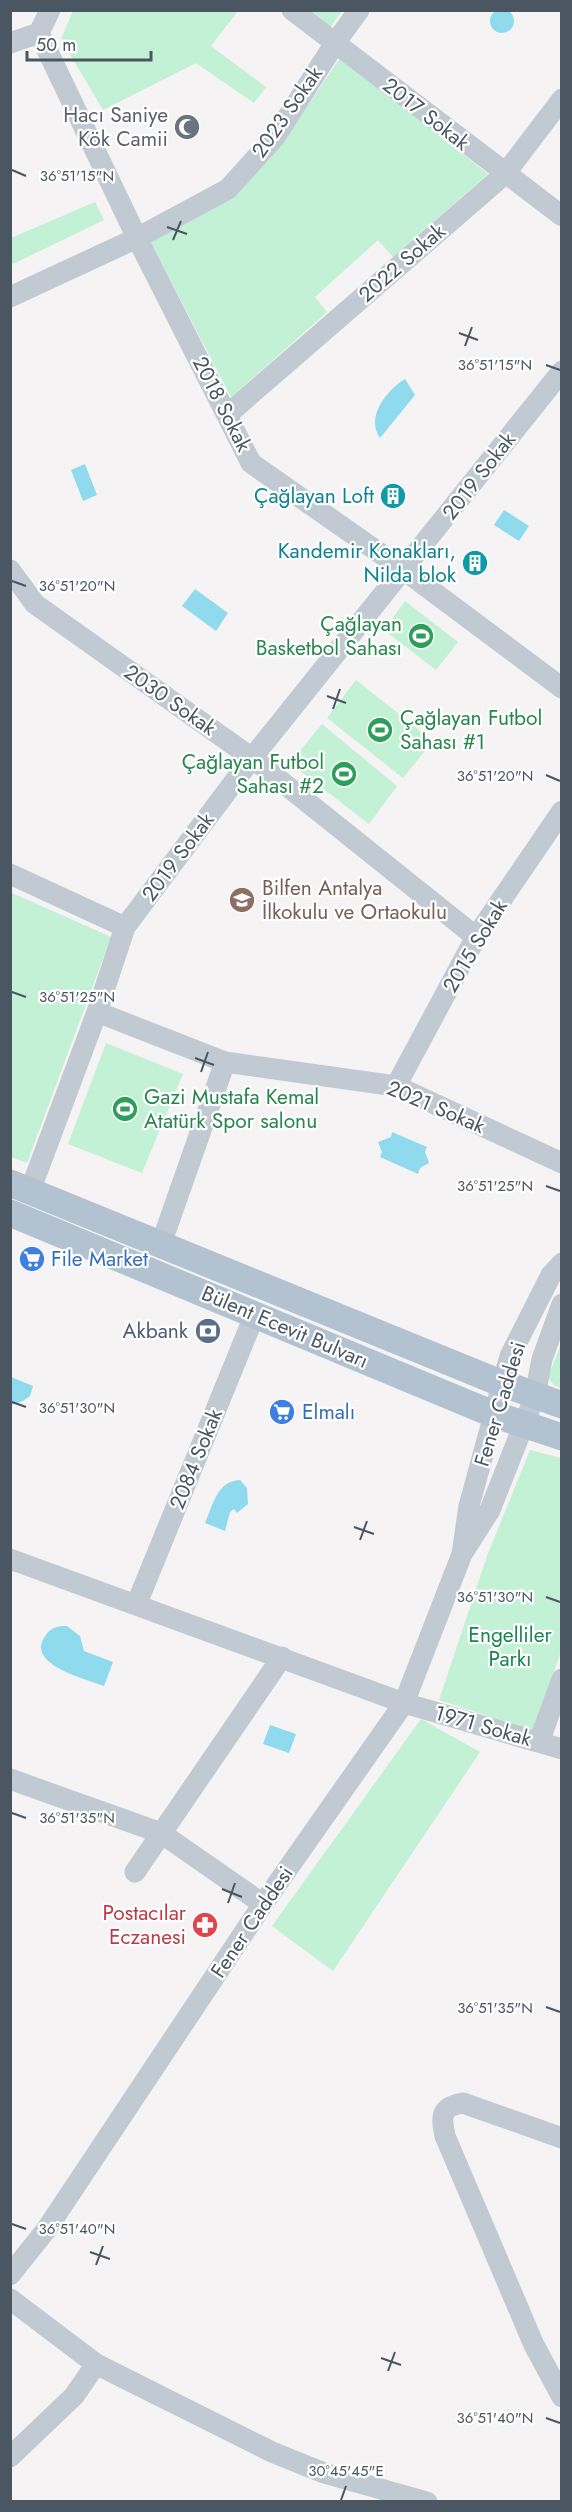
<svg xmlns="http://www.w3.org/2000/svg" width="572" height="2512" font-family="Jost,sans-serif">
<rect width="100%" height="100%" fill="#f5f3f3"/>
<path fill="#c3f1d5" d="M73 11H238L211 46 266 87 254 103 196 63 103 110 61 39Z
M306 11H342L329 29Z
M340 58 488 174 393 257 378 240 315 297 327 312 231 397 150 241 281 145Z
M95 202 104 220 11 265V238Z
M405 601 458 642 436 670 384 630Z
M356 680 433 741 403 778 327 718Z
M322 724 397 786 369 824 290 763Z
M10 892 111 937 27 1163 11 1157Z
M106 1043 183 1074 142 1173 68 1144Z
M561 1344V1388L554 1385 548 1377Z
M530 1450 561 1458V1651L534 1731 439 1700 487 1556Z
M421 1719 480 1752 333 1971 272 1926Z"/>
<path fill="#90daee" d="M490 21a12 12 0 1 1 24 0a12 12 0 1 1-24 0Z
M405 379 415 395 380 438C365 417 387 390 405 379Z
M85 464 97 495 83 501 71 470Z
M504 510 529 526 519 541 494 525Z
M195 589 228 613 216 631 182 606Z
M392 1132 427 1147 425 1152 429 1163 420 1168 418 1174 380 1157 382 1152 378 1142 391 1137Z
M11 1377 33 1386 30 1396 23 1401 11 1405Z
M240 1480 247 1488 248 1504 237 1513 234 1509 230 1512 225 1531 205 1523C213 1505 217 1481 240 1480Z
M67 1626 80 1636 84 1651 113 1662 104 1686C85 1679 23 1664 46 1635 51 1627 58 1626 67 1626Z
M270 1725 296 1734 289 1753 263 1744Z"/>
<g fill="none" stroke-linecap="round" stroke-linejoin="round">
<path stroke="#c1cad2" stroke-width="21" d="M292 10 562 216
M39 33 137 238 251 463 404 570 562 688
M10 43 39 33 50 10
M10 297 137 238 228 189 275 137 335 43 359 10
M228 414 505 174 562 99
M10 570 35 604 252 758 476 937
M10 874 125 927
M97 1012 225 1062 396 1086 562 1163
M396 1086 476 937 562 811
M30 1191 97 1012 125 927 252 758 562 371
M161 1244 225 1062
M562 1263 551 1275 510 1356 469 1506 462 1554 490 1510 535 1396 542 1359 562 1304
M10 1559 404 1703 562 1749
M137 1603 255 1314
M539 1742 562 1679
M10 1779 161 1833 263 1904
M135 1872 282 1657
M562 2138 463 2103C440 2107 441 2116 445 2136L534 2345 562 2397
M10 2275 46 2230 263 1904 404 1703 462 1554
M10 2299 96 2364 272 2452 324 2473 427 2502
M10 2457 74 2396 96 2364"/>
<path stroke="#b3c2d1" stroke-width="27" d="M10 1183 493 1380 562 1405
M10 1213 493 1414 562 1437"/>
</g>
<path fill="none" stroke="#4a5661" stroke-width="2" d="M12 170 26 176M167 227 187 234M173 240 181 221M459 333 478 340M465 346 472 327M546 365 560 370M12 581 26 586M327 696 346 703M333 709 340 689M546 775 560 781M12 992 26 997M195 1058 214 1065M201 1072 208 1052M546 1186 560 1191M12 1402 26 1407M354 1527 374 1534M360 1540 367 1521M546 1597 560 1602M12 1813 26 1818M222 1889 242 1897M228 1903 235 1883M546 2007 560 2012M12 2224 26 2229M90 2252 110 2259M96 2265 103 2246M381 2358 401 2365M388 2371 395 2352M546 2418 560 2423M341 2500 346 2486"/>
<defs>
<g id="mosque-disc" transform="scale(1.35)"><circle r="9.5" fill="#6b7280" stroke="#fff"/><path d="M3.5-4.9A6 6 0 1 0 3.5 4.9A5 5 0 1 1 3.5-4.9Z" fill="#fff"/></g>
<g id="building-disc" transform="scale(1.35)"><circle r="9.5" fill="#0f9aa8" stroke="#fff"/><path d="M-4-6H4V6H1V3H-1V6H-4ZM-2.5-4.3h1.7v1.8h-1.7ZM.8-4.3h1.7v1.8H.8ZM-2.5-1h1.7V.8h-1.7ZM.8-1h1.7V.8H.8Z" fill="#fff"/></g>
<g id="stadium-disc" transform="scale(1.35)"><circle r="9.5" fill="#2e9e5b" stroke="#fff"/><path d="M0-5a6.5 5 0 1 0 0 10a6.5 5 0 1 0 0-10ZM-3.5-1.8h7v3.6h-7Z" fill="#fff"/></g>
<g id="school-disc" transform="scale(1.35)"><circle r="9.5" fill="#8d6e63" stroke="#fff"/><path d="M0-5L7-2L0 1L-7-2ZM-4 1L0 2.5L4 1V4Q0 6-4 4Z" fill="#fff"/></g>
<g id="supermarket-disc" transform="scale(1.35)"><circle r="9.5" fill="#3f7fe0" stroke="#fff"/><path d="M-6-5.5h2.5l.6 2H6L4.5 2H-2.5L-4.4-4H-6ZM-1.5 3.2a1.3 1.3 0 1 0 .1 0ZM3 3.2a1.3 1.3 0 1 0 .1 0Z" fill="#fff"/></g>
<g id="bank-disc" transform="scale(1.35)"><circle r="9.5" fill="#5c6f8a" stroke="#fff"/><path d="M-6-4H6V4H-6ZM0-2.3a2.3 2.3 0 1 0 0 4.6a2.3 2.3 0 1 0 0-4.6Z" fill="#fff"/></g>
<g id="pharmacy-disc" transform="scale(1.35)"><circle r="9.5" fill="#e0444e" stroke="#fff"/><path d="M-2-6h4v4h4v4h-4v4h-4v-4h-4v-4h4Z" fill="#fff"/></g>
</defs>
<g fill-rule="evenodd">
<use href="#mosque-disc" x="187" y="127"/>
<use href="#building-disc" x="393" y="496"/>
<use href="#building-disc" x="475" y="563"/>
<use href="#stadium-disc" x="421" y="636"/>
<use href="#stadium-disc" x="380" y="730"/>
<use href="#stadium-disc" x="344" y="774"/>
<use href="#school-disc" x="242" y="900"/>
<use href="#stadium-disc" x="125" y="1109"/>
<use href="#supermarket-disc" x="32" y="1259"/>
<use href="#bank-disc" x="208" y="1331"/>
<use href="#supermarket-disc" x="282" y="1412"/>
<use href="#pharmacy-disc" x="205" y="1925"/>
</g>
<g text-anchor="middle" stroke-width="4.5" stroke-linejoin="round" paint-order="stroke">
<g font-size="21" fill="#4a5661" stroke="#fff">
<text transform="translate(287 112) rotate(-55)" y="7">2023 Sokak</text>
<text transform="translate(426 114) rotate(38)" y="7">2017 Sokak</text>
<text transform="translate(402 263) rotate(-41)" y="7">2022 Sokak</text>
<text transform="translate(222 404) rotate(63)" y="7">2018 Sokak</text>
<text transform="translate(479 476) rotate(-52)" y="7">2019 Sokak</text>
<text transform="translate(170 700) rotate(35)" y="7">2030 Sokak</text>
<text transform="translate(178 857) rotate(-53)" y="7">2019 Sokak</text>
<text transform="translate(475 946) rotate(-59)" y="7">2015 Sokak</text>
<text transform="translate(436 1107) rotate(23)" y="7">2021 Sokak</text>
<text transform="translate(285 1327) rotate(23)" y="7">Bülent Ecevit Bulvarı</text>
<text transform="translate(500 1404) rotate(-73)" y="7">Fener Caddesi</text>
<text transform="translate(196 1459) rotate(-68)" y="7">2084 Sokak</text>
<text transform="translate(483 1726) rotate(16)" y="7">1971 Sokak</text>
<text transform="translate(252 1922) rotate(-56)" y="7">Fener Caddesi</text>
</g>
<g font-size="21" fill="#5b616d" stroke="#fff" text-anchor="end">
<text x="168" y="122">Hacı Saniye<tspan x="168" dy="24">Kök Camii</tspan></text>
</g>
<g font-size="21" fill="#0d838f" stroke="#fff" text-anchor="end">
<text x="374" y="503">Çağlayan Loft</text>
<text x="456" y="558">Kandemir Konakları,<tspan x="456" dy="24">Nilda blok</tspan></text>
</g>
<g font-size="21" fill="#27864d" stroke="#fff" text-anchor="end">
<text x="402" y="631">Çağlayan<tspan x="402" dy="24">Basketbol Sahası</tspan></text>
<text x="400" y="725" text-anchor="start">Çağlayan Futbol<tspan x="400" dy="24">Sahası #1</tspan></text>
<text x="324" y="769">Çağlayan Futbol<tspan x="324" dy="24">Sahası #2</tspan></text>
<text x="144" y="1104" text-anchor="start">Gazi Mustafa Kemal<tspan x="144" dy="24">Atatürk Spor salonu</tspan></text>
</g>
<g font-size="21" fill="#785e54" stroke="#fff" text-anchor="start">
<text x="262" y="895">Bilfen Antalya<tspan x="262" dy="24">İlkokulu ve Ortaokulu</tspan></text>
</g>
<g font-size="21" fill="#366cbe" stroke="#fff" text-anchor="start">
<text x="51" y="1266">File Market</text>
<text x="302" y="1419">Elmalı</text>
</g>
<g font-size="21" fill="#4e5e75" stroke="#fff" text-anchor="end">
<text x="188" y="1338">Akbank</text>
</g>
<g font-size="21" fill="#17864f" stroke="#fff">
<text x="510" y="1642">Engelliler<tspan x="510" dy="24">Parkı</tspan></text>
</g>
<g font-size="21" fill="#be3a42" stroke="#fff" text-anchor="end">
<text x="186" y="1920">Postacılar<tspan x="186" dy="24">Eczanesi</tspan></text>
</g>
</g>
<g font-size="15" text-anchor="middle" fill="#4a5661" stroke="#fff" stroke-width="4.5" stroke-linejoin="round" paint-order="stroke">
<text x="77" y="181">36°51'15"N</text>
<text x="495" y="370">36°51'15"N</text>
<text x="77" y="591">36°51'20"N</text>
<text x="495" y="781">36°51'20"N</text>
<text x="77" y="1002">36°51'25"N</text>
<text x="495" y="1191">36°51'25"N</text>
<text x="77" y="1413">36°51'30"N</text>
<text x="495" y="1602">36°51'30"N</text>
<text x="77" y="1823">36°51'35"N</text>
<text x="495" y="2013">36°51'35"N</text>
<text x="77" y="2234">36°51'40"N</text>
<text x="495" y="2423">36°51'40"N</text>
<text x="346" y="2476">30°45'45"E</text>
</g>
<rect width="572" height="2512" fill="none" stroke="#4a5661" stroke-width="24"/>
<path d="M27 51v9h124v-9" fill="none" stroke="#4a5661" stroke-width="3"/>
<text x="36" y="51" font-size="18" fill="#4a5661" stroke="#ffffff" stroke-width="4.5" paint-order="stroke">50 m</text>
</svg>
